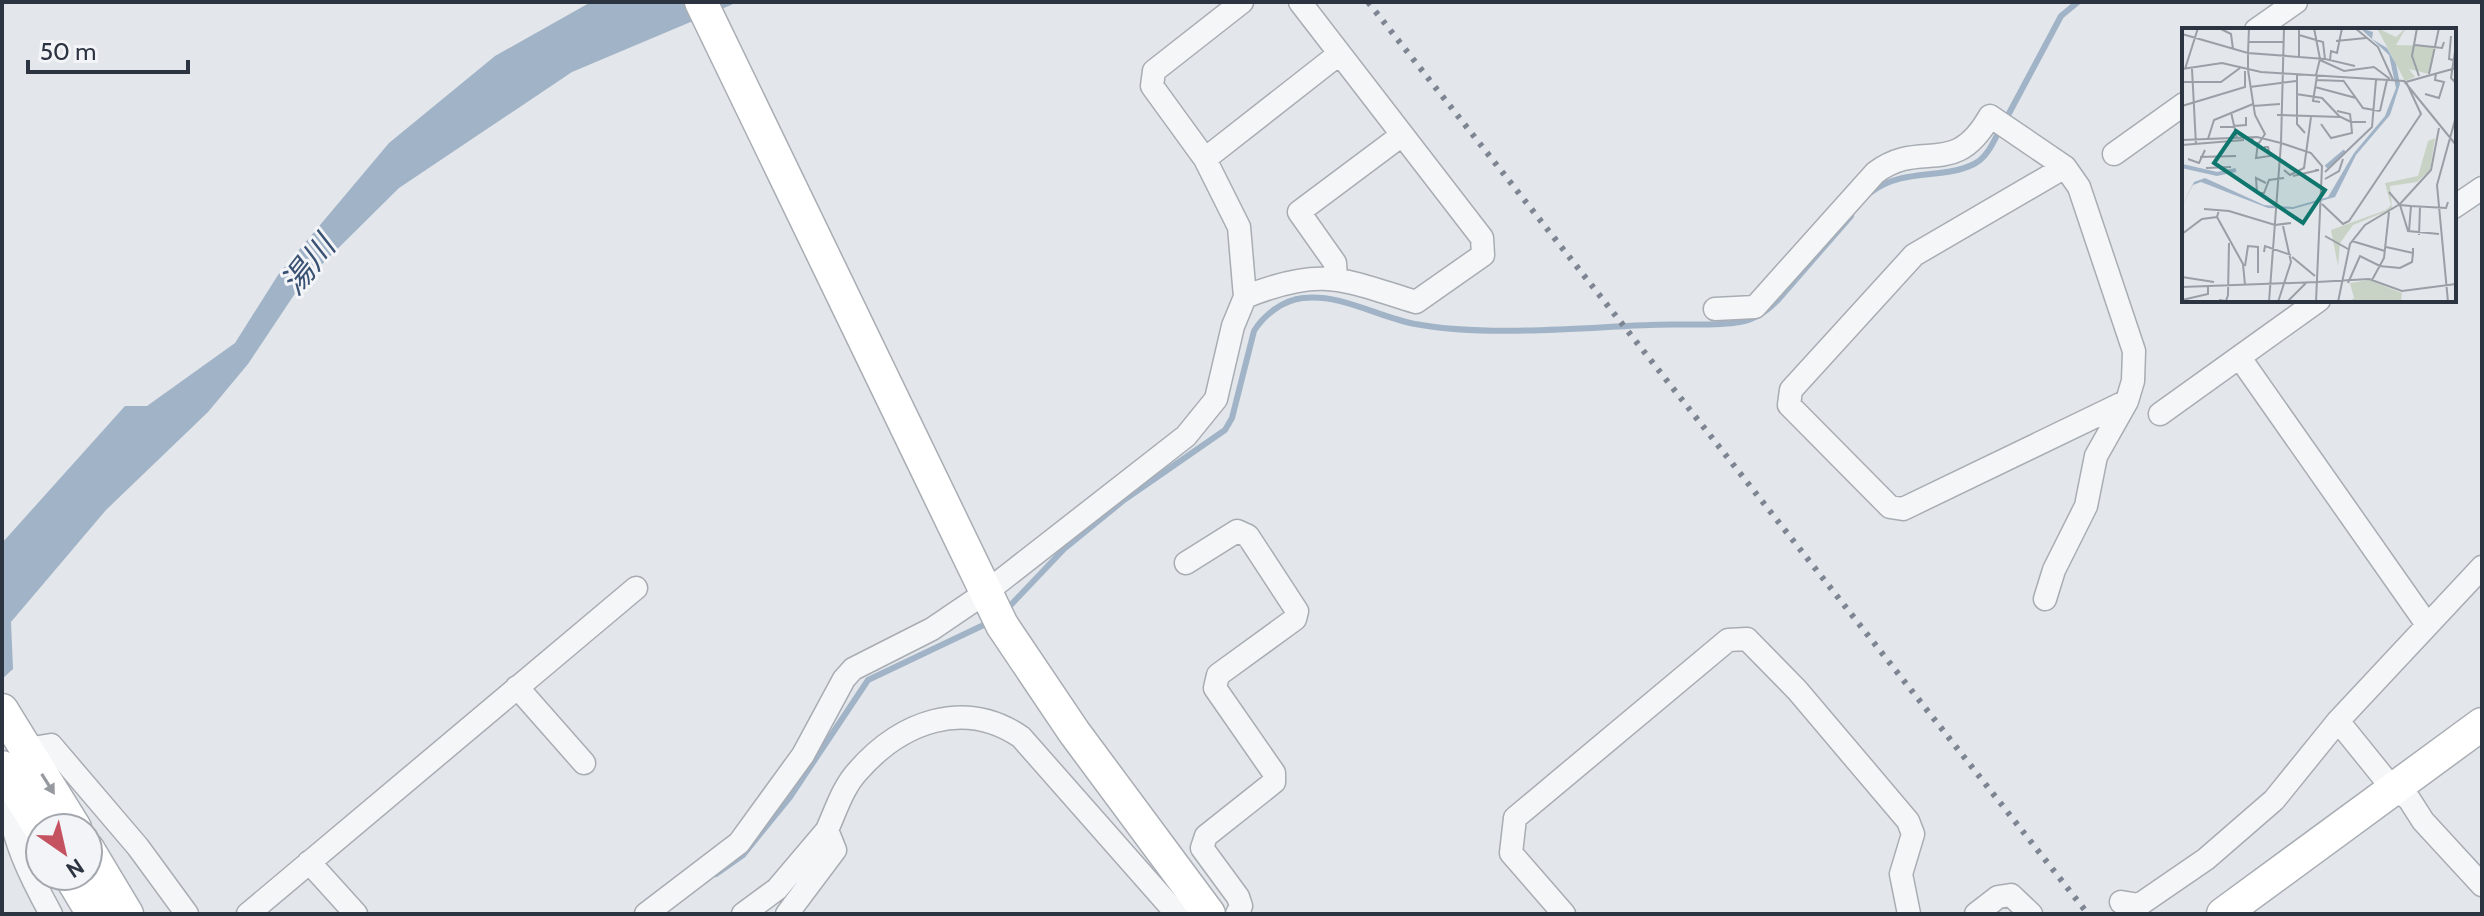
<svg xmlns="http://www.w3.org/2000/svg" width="2484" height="916" font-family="Cabin,'Noto Sans JP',sans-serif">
<rect width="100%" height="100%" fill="#e3e6ea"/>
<path fill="#a1b3c7" d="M591 2H738L572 72 399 188 300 286 248 364 208 412 106 510 11 622 13 669 2 679V543L125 406H147L235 343 278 275 389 143 495 56Z"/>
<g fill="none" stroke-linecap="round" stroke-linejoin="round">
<path stroke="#a1b3c7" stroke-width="6" d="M2006 119 2061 16 2078 2
M1871 192C1906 167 1942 180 1974 164 1987 158 1994 141 2000 129
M1006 610 1064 549 1124 500 1225 430 1232 418 1254 331C1264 315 1283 300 1303 298 1343 294 1377 317 1415 324 1486 337 1576 328 1648 325 1678 323 1711 327 1740 322 1754 320 1767 311 1777 301L1851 216
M716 874 743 855 790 797 868 680 990 622"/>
<g stroke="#a8adb4" stroke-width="25">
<path id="street" d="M2256 30 2296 2
M2114 154 2184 104
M1205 159 1339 54
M2065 167 2079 187 2134 351 2133 381 2127 401 1903 509 1890 507 1789 405 1791 390 1914 255Z
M2454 207 2482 188
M1336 278 1335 263 1299 212 1402 135
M1245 297C1322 266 1341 279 1416 302L1483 255 1482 238 1300 2
M1715 309 1755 307 1875 173C1922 137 1953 181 1990 116L2065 167
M2240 358 2426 623
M2160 414 2319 300
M1186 563 1237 531 1248 536 1297 611 1295 619 1218 675 1215 688 1274 773V782L1206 836 1202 848 1238 897 1241 906 1237 914
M2045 599 2054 570 2086 506 2096 456 2127 401
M517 687 584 763
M2338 721 2393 789 2409 799 2423 821 2482 885
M27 749 51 745 138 847 187 914
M18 792 11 798C6 830 35 885 51 914
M309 862 356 914
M2121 902 2139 905 2206 859 2274 800 2338 721 2482 567
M248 914 636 588
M646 914 739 843 803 755 844 679 853 669 932 629 985 593 1186 436 1216 399 1233 326 1245 297 1239 227 1205 159 1152 86 1154 71 1242 2
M743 914 777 889 827 830
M787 914 835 850 827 830C836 810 843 787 858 771 901 722 964 698 1021 737L1177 914
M1564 914 1511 853 1515 818 1728 640 1747 639 1797 690 1908 821 1913 834 1901 874 1909 914
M1976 914 1998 897 2011 895 2031 914"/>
</g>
<g stroke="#a8adb4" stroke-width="35">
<path id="secondary" d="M701 2 1002 625 1074 732 1209 914
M2 710 75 828
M2 767 40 828
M88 849 127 914
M70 876 93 914
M2223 914 2482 724"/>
</g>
<use href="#street" stroke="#f5f6f8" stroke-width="22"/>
<use href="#secondary" stroke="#fff" stroke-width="32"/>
<path stroke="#7d8593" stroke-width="6" stroke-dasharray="4 8" stroke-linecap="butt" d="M1368 2 2088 914"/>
</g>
<defs><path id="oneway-solid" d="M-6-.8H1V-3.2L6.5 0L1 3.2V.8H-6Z" transform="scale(2)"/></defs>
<use fill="#9699a0" href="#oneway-solid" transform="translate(48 784) rotate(58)"/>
<g text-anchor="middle" stroke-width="6" stroke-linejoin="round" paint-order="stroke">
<g font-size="32" font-style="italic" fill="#395172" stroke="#f2f4f7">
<text transform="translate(308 265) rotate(-52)" y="11">湯川</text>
</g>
</g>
<g transform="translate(2182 28)">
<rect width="274" height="274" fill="#e3e6ea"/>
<path d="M195 0 214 9 224 0 214 17 254 18 247 46 227 41 233 49 223 53ZM253 110 248 142 235 154 208 158 210 181 171 197 158 215 156 238 149 202 204 182 209 177 203 155 236 148 246 113ZM187 252 220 265 219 274H166L172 270 168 255Z" fill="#c8d3c5"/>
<path d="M178 0 191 4 190 11 205 20 214 36 218 56 208 87 174 127 153 169 111 181 86 180 19 154 11 157 0 178 12 154 23 150 82 177 111 179 146 169 172 125 203 88 214 60 207 27Z" fill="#a1b3c7"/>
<path fill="none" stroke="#a1b3c7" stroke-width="4" d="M0 138 35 146 54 142M144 139 163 123"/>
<path fill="none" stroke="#9a9ea6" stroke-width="2" d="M37 0 49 6 51 21M67 0 66 25 143 31M117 0V29M132 0 138 31 134 47M173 0 196 19 211 52M235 0 230 28 237 48M0 6 66 25V42M117 7 141 14 143 31 173 38M269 8 267 31 271 32M154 13 184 10M67 14H101M233 17 260 20 262 14M274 17 269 50 274 55M138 32 162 43 192 39 208 51M148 32 149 23 155 25 160 0M0 41 40 35 79 44 222 53 274 117M3 41 16 0M10 41 14 117M66 42 73 87 83 106 77 115H71L70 109M115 46V96L123 105M247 46 257 0M135 48 131 73 138 74M135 52 161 53M161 52 181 80 198 83M0 54H39L58 40M68 59 114 53M133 59 174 70M114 66 140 70 158 89M243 66 257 70 262 54 253 52 254 45M0 78 63 59V43M71 78 98 76M155 83 168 86 169 94H184M198 83 205 52M49 84 55 111M95 87 159 89 169 94 170 105 149 110 139 96M38 99 64 97V89M26 111 32 92 71 76M0 112 75 109 99 115 87 274M76 115 74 130 88 128 86 119H82M99 115 129 125 140 138 134 274M99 115 102 0M0 117 62 112M18 129 54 128M6 131 17 135 23 122M24 140 49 139M102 142 108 147 122 140 129 89M143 144 190 99 194 52M111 148 137 142H133M143 151 157 143 161 131M84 155 74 150 75 165H82L87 152 102 150M207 164 218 177 229 178M140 176 161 196 167 193 239 86 224 54 274 40M218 177 226 203 257 206M22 181 47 183 93 197 109 195M35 189 61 236 63 257M227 203 229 178 264 180 266 174M0 206 20 191 35 189 37 182M237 207 238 179M143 208 166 221M170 213 203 223M204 219 231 225V220M82 224 83 218 109 227M110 229 133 248M63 238 66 218 76 219V245M197 238 218 240 230 234 231 225M0 249 32 254M190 252 202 230 207 184M135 254 187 251 220 263 274 256M166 255 178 228 198 238M0 259 135 254M0 272 26 266V259M37 272 44 273 46 267 47 215M96 274 109 234 101 198M105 274 124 255M156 274 168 216 183 197 218 176 249 142 257 100M266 274 255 157 273 92"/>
<path fill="#0f766e" fill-opacity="0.15" stroke="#0f766e" stroke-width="4" d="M54 103 143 162 121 195 32 135Z"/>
<rect width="274" height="274" fill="none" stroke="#2c3341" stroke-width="4"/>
</g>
<rect width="2484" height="916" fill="none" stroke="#2c3341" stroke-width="8"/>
<g transform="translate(64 852) rotate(146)"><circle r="38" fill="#f2f4f7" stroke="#a3a7ae" stroke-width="2"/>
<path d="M0-6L14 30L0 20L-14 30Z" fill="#c55261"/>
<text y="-12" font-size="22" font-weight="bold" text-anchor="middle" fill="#2c3341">N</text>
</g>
<path d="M28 60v12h160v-12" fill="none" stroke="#2c3341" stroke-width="4"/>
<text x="40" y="60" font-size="24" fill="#2c3341" stroke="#f2f4f7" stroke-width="6" paint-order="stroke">50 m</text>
</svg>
